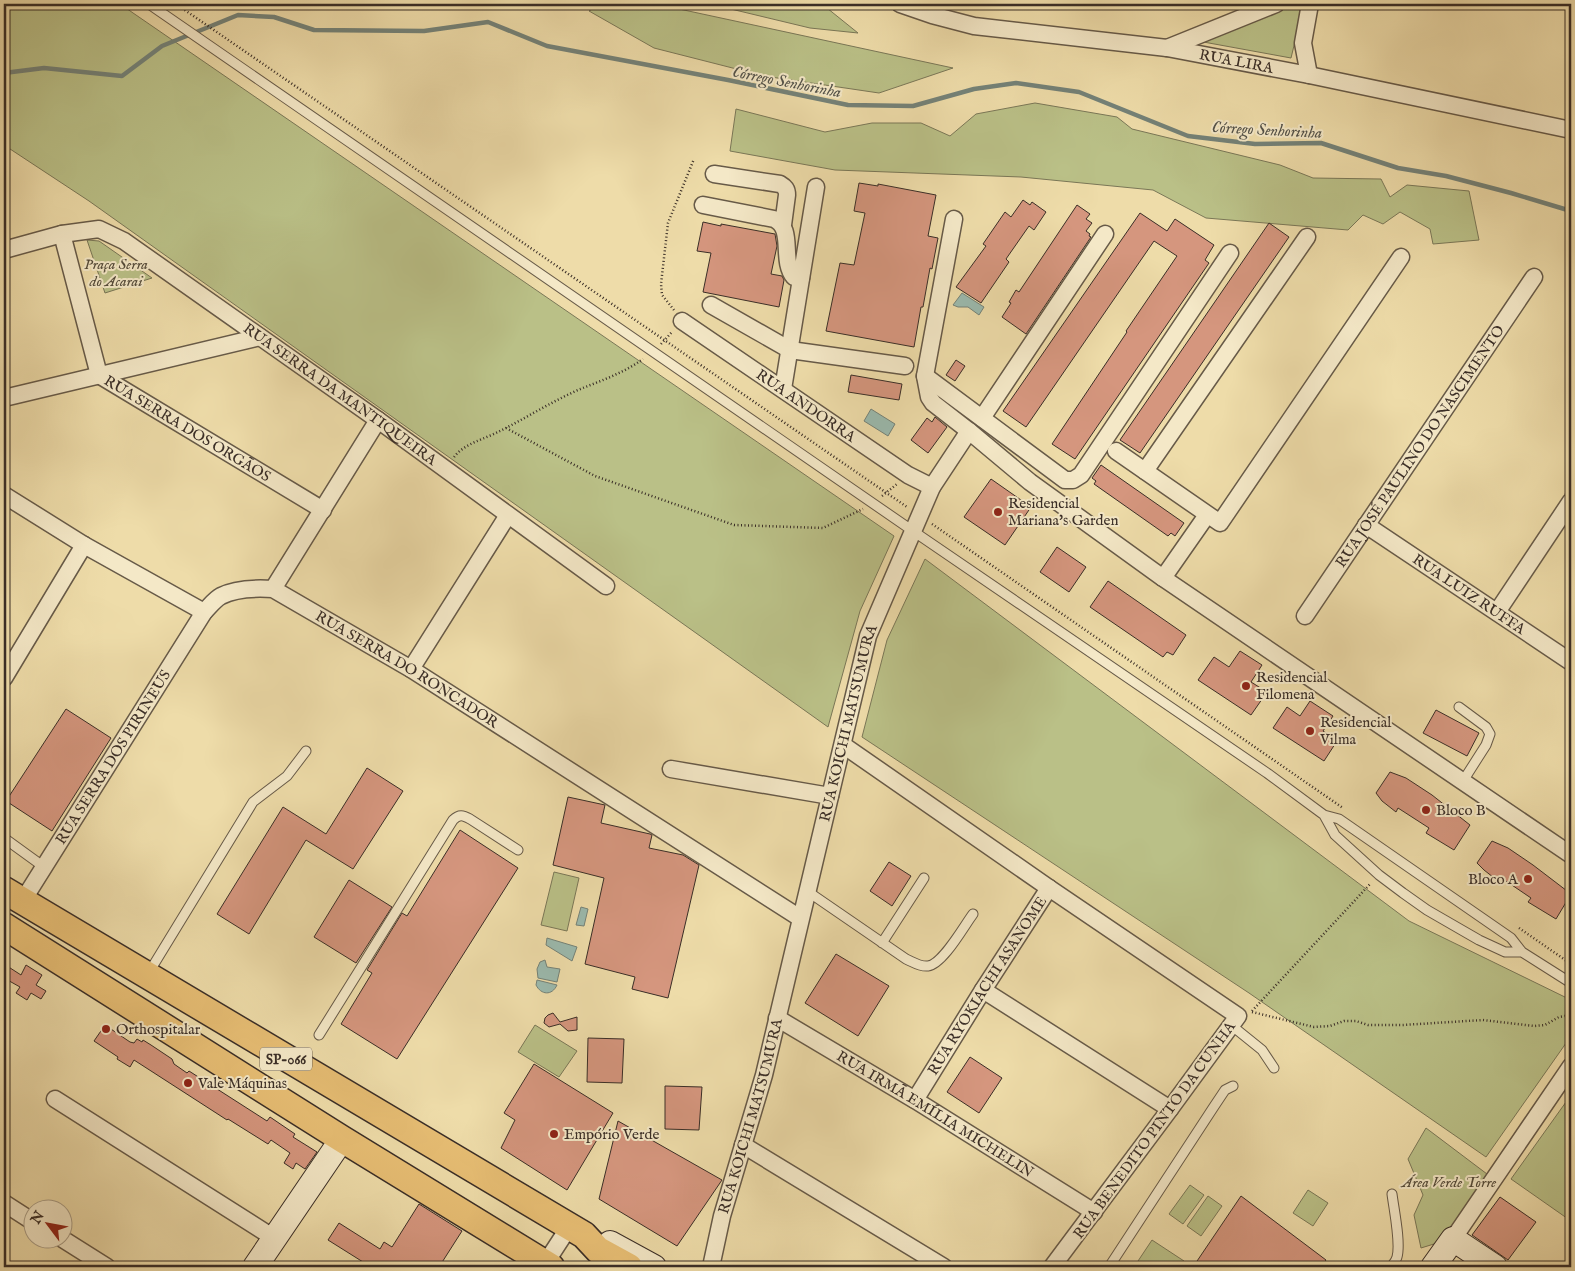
<svg xmlns="http://www.w3.org/2000/svg" width="1575" height="1271" font-family="'IM FELL English',serif">
<rect width="100%" height="100%" fill="#eedca9"/>
<filter id="stains"><feTurbulence type="fractalNoise" baseFrequency=".004" numOctaves="4"/><feColorMatrix values="0 0 0 0 .2 0 0 0 0 .09 0 0 0 0 .02 0 0 0 .5 -.17"/></filter>
<radialGradient id="worn" r=".72"><stop offset=".6" stop-color="#630" stop-opacity="0"/><stop offset="1" stop-color="#630" stop-opacity=".3"/></radialGradient>
<path fill="#bac087" stroke="#7a7757" d="M4 4H120L894 536 860 611 828 727 89 201 4 145Z
M601 4H656L953 68 879 93 764 76 654 48 589 11Z
M710 4H822L858 33 810 28Z
M1293 4H1304L1291 58 1198 41Z
M1035 103 1117 117 1132 129 1280 165 1313 178 1381 179 1390 197 1407 185 1469 191 1479 240 1433 244 1430 229 1400 212 1383 224 1363 215 1348 230 1206 218 1153 190 1021 177 835 170 730 151 736 109 825 132 872 123H921L950 136 976 114Z
M87 240 99 241 152 278 105 293Z
M925 559 1409 921 1571 1000V1036L1486 1157 1249 993 862 737 887 640Z
M554 872 579 878 567 931 541 925Z
M535 1025 577 1051 559 1077 518 1052Z
M1571 1095V1221L1511 1179Z
M1426 1128 1487 1174 1450 1239 1421 1248 1414 1215 1423 1195 1408 1159Z
M1190 1185 1204 1195 1183 1224 1169 1214Z
M1308 1190 1328 1203 1313 1226 1293 1213Z
M1208 1196 1222 1206 1201 1236 1187 1226Z
M1152 1240 1184 1261 1180 1267H1134Z"/>
<path fill="#9bbaae" stroke="#748278" d="M962 293 984 307 979 315 968 307H958L953 305Z
M871 409 895 424 888 436 864 421Z
M581 907 588 909 584 926 576 925Z
M547 938 577 947 572 961 546 945Z
M545 960 547 967 560 969 557 982 538 978 537 969 540 962Z
M537 980 557 985C552 996 541 995 536 985Z"/>
<g fill="none" stroke-linecap="round" stroke-linejoin="round">
<path stroke="#748278" stroke-width="4.5" d="M4 73 44 68 122 76 162 46 238 15 274 17 314 30 424 31 488 22 547 46 728 80 848 105 913 106 974 89 1016 83 1079 92 1188 136 1255 144 1321 143 1398 168 1446 176 1511 193 1571 211"/>
</g>
<path fill="#d5967e" stroke="#3a2e27" d="M859 183 878 186V184L936 195 928 236 938 238 932 269 930 268 923 307H921L914 347 826 331 840 263 854 265 865 213 854 211Z
M1023 200 1030 205 1032 202 1046 212 1034 230 1029 226 1006 259 1009 262 981 303 956 287 986 246 983 244 1005 212 1011 217Z
M1077 205 1090 214 1086 219 1092 223 1086 231 1090 234 1089 236 1091 237 1026 334 1002 317 1011 303 1009 302 1016 290 1019 292Z
M1140 213 1167 231 1175 219 1214 245 1205 260 1209 263 1075 459 1052 444 1127 332 1126 331 1177 256 1154 241 1026 427 1003 411Z
M703 222 721 226V224L775 234 777 246 771 274 782 276 784 280 779 307 703 292 711 253 697 251Z
M1269 223 1289 237 1140 453 1120 440Z
M956 360 965 366 955 381 946 375Z
M851 375 902 384 899 400 848 392Z
M935 417 947 427 928 453 911 440 927 418 932 422Z
M1101 465 1184 523 1175 536 1171 533 1168 536 1094 484 1096 481 1092 478Z
M991 479 1031 507 1005 545 964 517Z
M1057 547 1086 567 1069 592 1040 572Z
M1108 581 1186 635 1173 655 1167 652 1163 657 1090 607Z
M1240 651 1262 665 1251 682 1267 692 1251 715 1198 680 1214 657 1229 667Z
M1310 701 1333 716 1323 731 1337 741 1324 761 1273 728 1287 707 1300 716Z
M66 709 111 738 52 831 6 801Z
M1436 710 1479 733 1467 756 1423 733Z
M367 768 403 791 353 869 306 840 249 934 217 914 283 807 326 834Z
M1390 772 1406 778 1432 795 1470 825 1454 850 1426 833 1429 828 1398 808 1396 812 1382 801 1376 793Z
M568 797 605 805 601 823 650 834 652 835 649 848 683 855 699 865 668 998 632 989 635 977 585 964 604 878 553 865Z
M460 830 518 868 397 1059 341 1024 372 973 367 970 402 913 407 916Z
M1492 841 1508 848 1533 865 1571 894 1556 919 1528 902 1531 898 1500 877 1498 881 1484 870 1477 863Z
M889 862 911 876 892 906 870 891Z
M349 880 392 907 356 963 314 937Z
M836 954 889 986 858 1036 805 1003Z
M4 964 21 975 26 965 42 975 36 985 46 991 41 999 31 993 27 1000 16 993 20 987 4 978Z
M553 1013 560 1022 577 1017V1030L568 1031 560 1024 549 1027 544 1023 545 1018 548 1015Z
M105 1025 130 1042 134 1043 137 1039 142 1042 143 1040 151 1045 172 1059 174 1064 187 1073 189 1071 267 1121 270 1117 295 1134 293 1137 317 1152 305 1169 296 1163 293 1169 284 1163 290 1153 271 1140 268 1144 228 1119 227 1120 134 1060 130 1067 117 1059 118 1057 94 1041Z
M588 1038 624 1039 622 1083 587 1082Z
M970 1057 1002 1078 979 1113 947 1092Z
M534 1064 613 1113 567 1190 501 1148 515 1120 504 1113Z
M665 1086 702 1087 699 1130 665 1129Z
M618 1121 722 1180 677 1246 599 1199Z
M1241 1196 1326 1260 1321 1267H1193Z
M1500 1197 1536 1222 1508 1260 1472 1235Z
M419 1204 462 1231 439 1267H371L328 1240 339 1223 380 1249 384 1242 392 1247Z"/>
<g fill="none" stroke-linecap="round" stroke-linejoin="round">
<g stroke="#675a48" stroke-width="11">
<path id="lane" d="M149 4 913 531 1267 773 1324 815 1339 819 1511 938 1522 952 1571 983
M1459 707 1486 727 1490 734 1486 745 1463 781
M1324 815 1335 835 1379 875 1403 893 1427 910 1479 940 1505 952H1522
M4 838 44 867
M807 891 906 959C913 962 920 967 928 966 943 964 964 926 973 914
M882 943 924 878
M148 974 253 802 287 776 306 751
M1231 1025 1262 1050 1274 1068
M319 1035 453 820C459 814 463 815 470 819L518 850
M1109 1267 1213 1108 1225 1090 1233 1086
M1391 1267C1393 1264 1396 1261 1397 1257 1401 1243 1394 1210 1392 1194"/>
</g>
<g stroke="#675a48" stroke-width="19">
<g id="street">
<path id="s1" d="M900 4 932 15 974 26 1167 48 1309 75 1571 130"/>
<path d="M1167 48 1276 4"/>
<path d="M1309 75 1303 43 1310 4"/>
<path d="M714 174 780 184C785 187 787 189 787 195L783 225"/>
<path d="M703 205 774 219C795 228 780 260 794 277L801 278"/>
<path d="M954 219 925 376 929 397 933 403 969 431 1030 482 1163 578 1571 855"/>
<path id="s2" d="M62 234 99 375 323 510"/>
<path id="s3" d="M4 250 62 234 99 229 124 241 378 420 606 586"/>
<path d="M711 305 790 350 905 366"/>
<path id="s4" d="M682 321 908 475 932 487"/>
<path d="M925 376 1065 480H1073L1081 475 1230 253"/>
<path d="M783 389 816 187"/>
<path d="M4 398 260 337"/>
<path d="M982 418 1105 234"/>
<path d="M1116 451 1220 523 1401 257"/>
<path d="M1145 471 1307 237"/>
<path d="M4 495 84 545 204 612"/>
<path id="s5" d="M1366 525 1571 662"/>
<path d="M1163 578 1207 515"/>
<path d="M273 589 378 420"/>
<path d="M1497 612 1571 501"/>
<path id="s6" d="M1305 616 1534 277"/>
<path d="M411 669 508 515"/>
<path d="M4 678 84 545"/>
<path d="M843 745 1049 888 1238 1016 1170 1109 1052 1267"/>
<path d="M671 769 830 796"/>
<path id="s7" d="M22 902 204 612C209 607 215 599 221 596 236 588 257 588 273 589L411 669 800 918"/>
<path d="M983 990 1170 1109"/>
<path id="s8" d="M777 1018 915 1100 1094 1212"/>
<path d="M55 1099 274 1238"/>
<path id="s9" d="M915 1100 983 990 1049 888"/>
<path d="M743 1145 944 1267"/>
<path d="M4 1203 32 1221"/>
<path d="M61 1238 107 1267"/>
<path d="M1453 1239 1571 1066"/>
<path d="M543 1267 569 1227"/>
<path id="s10" d="M711 1267 722 1216 764 1075 868 636 932 487 969 431"/>
</g>
</g>
<g stroke="#3a2e27" stroke-width="26">
<path id="secondary" d="M610 1243 654 1267
M255 1267 342 1139
M1433 1267 1453 1239 1495 1267"/>
</g>
<g stroke="#3a2e27" stroke-width="29">
<path id="primary" d="M4 890 584 1235 598 1250 629 1267
M4 926 342 1139 551 1267"/>
</g>
<path stroke="#3a2e27" stroke-width="2.5" stroke-dasharray="1 2.5" stroke-linecap="butt" d="M176 4 907 507
M674 310 662 295 661 284 668 223 694 159
M661 344 672 332
M506 428 595 476 734 525 823 528 863 509
M454 457C465 443 485 439 500 431 526 418 551 402 578 390 600 381 624 373 643 359
M882 496 897 484
M932 524 1343 808
M1519 928 1571 964
M1252 1011 1371 883
M1252 1012 1314 1027 1330 1026 1344 1021H1356L1368 1025H1403L1483 1020 1534 1026 1545 1025 1559 1017 1571 1015"/>
<use href="#lane" stroke="#f4e8c7" stroke-width="9"/>
<use href="#street" stroke="#f4e8c7" stroke-width="16"/>
<use href="#secondary" stroke="#f4e8c7" stroke-width="24"/>
<use href="#primary" stroke="#e7be74" stroke-width="26"/>
</g>
<g fill="#8f2418" stroke="#f4e8c7" stroke-width="2">
<circle cx="998" cy="512" r="5"/>
<circle cx="1246" cy="686" r="5"/>
<circle cx="1310" cy="731" r="5"/>
<circle cx="1426" cy="810" r="5"/>
<circle cx="1528" cy="879" r="5"/>
<circle cx="106" cy="1029" r="5"/>
<circle cx="188" cy="1083" r="5"/>
<circle cx="554" cy="1134" r="5"/>
</g>
<g text-anchor="middle" stroke-width="4" stroke-linejoin="round" paint-order="stroke">
<rect fill="#f4e8c7" stroke="#726657" stroke-width="1" x="260" y="1047.5" width="52" height="23" rx="4"/>
<g font-size="14" font-weight="bold" fill="#3a2e27">
<text x="286" y="1064">SP-066</text>
</g>
<g font-size="15" fill="#3a2e27" stroke="#f4e8c7">
<text dy="5" stroke="none"><textPath href="#s1" startOffset="342">RUA LIRA</textPath></text>
<text dy="5" stroke="none"><textPath href="#s3" startOffset="390">RUA SERRA DA MANTIQUEIRA</textPath></text>
<text dy="5" stroke="none"><textPath href="#s4" startOffset="150">RUA ANDORRA</textPath></text>
<text dy="5" stroke="none"><textPath href="#s2" startOffset="249">RUA SERRA DOS ORGÃOS</textPath></text>
<text dy="5" stroke="none"><textPath href="#s6" startOffset="205">RUA JOSÉ PAULINO DO NASCIMENTO</textPath></text>
<text dy="5" stroke="none"><textPath href="#s5" startOffset="124">RUA LUIZ RUFFA</textPath></text>
<text dy="5" stroke="none"><textPath href="#s7" startOffset="575">RUA SERRA DO RONCADOR</textPath></text>
<text dy="5" stroke="none"><textPath href="#s10" startOffset="561">RUA KOICHI MATSUMURA</textPath></text>
<text dy="5" stroke="none"><textPath href="#s7" startOffset="171">RUA SERRA DOS PIRINEUS</textPath></text>
<text dy="5" stroke="none"><textPath href="#s9" startOffset="135">RUA RYOKIACHI ASANOME</textPath></text>
<text dy="5" stroke="none"><textPath href="#s8" startOffset="185">RUA IRMÃ EMÍLIA MICHELIN</textPath></text>
<text dy="5" stroke="none"><textPath href="#s10" startOffset="156">RUA KOICHI MATSUMURA</textPath></text>
<text transform="translate(1154 1130) rotate(-54)" y="5">RUA BENEDITO PINTO DA CUNHA</text>
</g>
<g font-size="15" font-style="italic" fill="#544b3a" stroke="#f4e8c7">
<text x="116" y="269">Praça Serra<tspan x="116" dy="17">do Acarai</tspan></text>
<text x="1449" y="1187">Área Verde Torre</text>
</g>
<g font-size="15" fill="#3a2e27" stroke="#f4e8c7" text-anchor="start">
<text x="1008" y="508">Residencial<tspan x="1008" dy="17">Mariana's Garden</tspan></text>
<text x="1256" y="682">Residencial<tspan x="1256" dy="17">Filomena</tspan></text>
<text x="1320" y="727">Residencial<tspan x="1320" dy="17">Vilma</tspan></text>
<text x="1436" y="815">Bloco B</text>
<text x="1518" y="884" text-anchor="end">Bloco A</text>
<text x="116" y="1034">Orthospitalar</text>
<text x="198" y="1088">Vale Máquinas</text>
<text x="564" y="1139">Empório Verde</text>
</g>
<g font-size="16" font-style="italic" fill="#525149" stroke="#f4e8c7">
<text transform="translate(787 81) rotate(11)" y="6">Córrego Senhorinha</text>
<text transform="translate(1267 129) rotate(3)" y="6">Córrego Senhorinha</text>
</g>
</g>
<rect width="1575" height="1271" fill="none" stroke="#eedca9" stroke-width="20"/>
<rect x="5" y="5" width="1565" height="1261" fill="none" stroke="#3a2e27" stroke-width="2.5"/>
<rect x="10" y="10" width="1555" height="1251" fill="none" stroke="#3a2e27"/>
<g transform="translate(48 1224) rotate(302)"><circle r="24" fill="#f4e8c7" stroke="#aa9e87"/>
<path d="M0-4L9 19L0 12L-9 19Z" fill="#8f2418"/>
<text y="-8" font-size="14" font-weight="bold" text-anchor="middle" fill="#3a2e27">N</text>
</g>
<rect width="100%" height="100%" filter="url(#stains)"/>
<rect width="100%" height="100%" fill="url(#worn)"/>
</svg>
